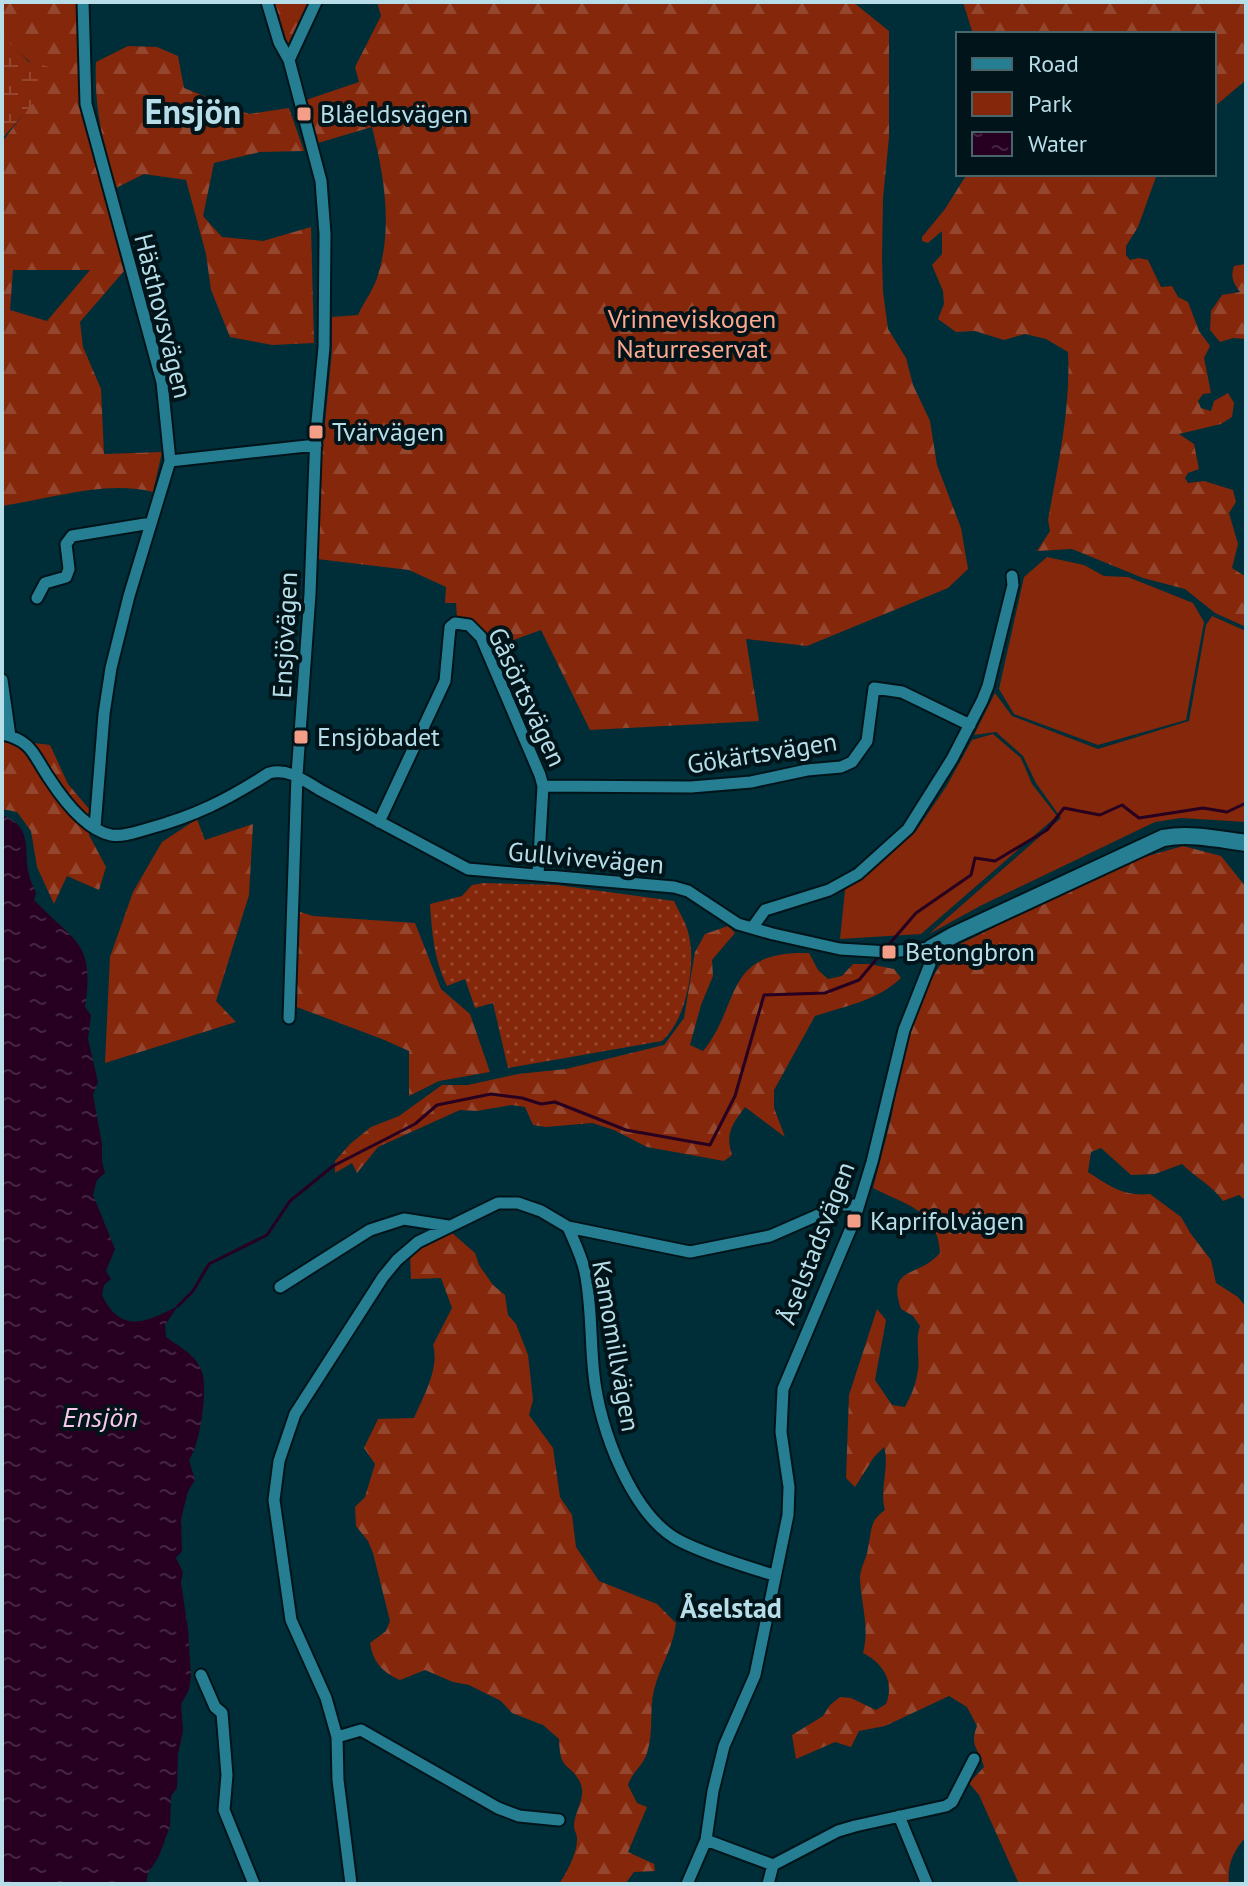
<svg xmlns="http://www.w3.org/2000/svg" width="1248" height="1886" font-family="'PT Sans',sans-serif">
<defs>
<pattern id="forest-firs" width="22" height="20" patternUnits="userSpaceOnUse" patternTransform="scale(2)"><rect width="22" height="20" fill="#85270a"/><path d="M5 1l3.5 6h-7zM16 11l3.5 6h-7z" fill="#94462e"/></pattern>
<pattern id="wetland-marsh" width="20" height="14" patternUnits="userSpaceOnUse" patternTransform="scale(2)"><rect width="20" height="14" fill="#85270a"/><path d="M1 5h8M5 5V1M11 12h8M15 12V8" fill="none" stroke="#94462e"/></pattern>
<pattern id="garden-dots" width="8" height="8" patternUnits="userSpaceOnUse" patternTransform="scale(2)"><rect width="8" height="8" fill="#85270a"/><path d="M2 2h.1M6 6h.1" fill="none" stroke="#94462e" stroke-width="1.8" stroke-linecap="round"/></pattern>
<pattern id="water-ripples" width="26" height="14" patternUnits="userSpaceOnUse" patternTransform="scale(2)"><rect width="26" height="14" fill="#270021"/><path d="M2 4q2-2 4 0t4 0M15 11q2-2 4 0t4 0" fill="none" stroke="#442541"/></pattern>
</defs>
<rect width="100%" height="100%" fill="#002e38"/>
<path fill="#85270a" d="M1047 557 1084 565 1104 576 1128 577 1193 603 1204 622 1186 720 1098 745 1014 714 999 689 1024 577Z
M1212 616 1246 631V822L1181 818 1155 822 982 905 929 934 1061 818 1036 783 1023 756 996 732 974 735 995 693 1012 716 1098 749 1189 721 1206 625Z
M993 734 1021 758 1032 784 1057 816 921 934 840 939 845 890 916 831 946 787 972 740Z"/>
<path fill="url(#forest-firs)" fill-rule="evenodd" d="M2 2H79L78 42 82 106 124 271 80 322 83 347 101 389 104 454 162 452 153 492C104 480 52 499 2 506V142L50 79 9 44 2 55ZM13 270H90L47 321 10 310Z
M271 2H310L291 44 283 42Z
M377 2H853L889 31V137L883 198 882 258 883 292 888 329 906 358 913 385 930 421 937 465 961 528 968 569 948 588 807 646 746 639 759 721 590 730 541 630 491 648 472 622 457 617 456 603H445L446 587 409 570 317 559 322 454 332 351V317L358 315C364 302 374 289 378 275 393 226 384 176 372 127L318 143 306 100 359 82 355 67 381 16Z
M963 2H1246V80L1214 107V34H973Z
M128 46 157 47 178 56 184 88 249 114 289 108 304 151 260 152 214 163 203 216 222 237 263 241 311 227 314 343 272 345 230 337 211 290 206 254 186 180 144 174 116 188C103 143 94 109 96 62Z
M967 174H1157L1138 227 1126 246V255L1130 260 1139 258 1148 260 1161 287 1172 286 1178 297 1188 302 1199 331 1210 346 1204 358 1211 393 1203 394 1198 401 1201 408 1211 411 1214 401 1228 393 1234 403 1232 417 1221 424 1179 434 1194 444 1199 469 1188 473 1185 478 1188 483 1204 481 1233 490 1236 502 1229 513 1238 544 1232 568 1243 575 1246 574V627L1215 613 1185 589 1143 578 1072 549 1037 551 1050 531 1048 520C1058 465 1071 407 1068 352L1046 339 1025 334 1004 340 975 331 956 332 938 319 944 304 943 291 932 265 942 254V231L928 243 922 241V237L945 209Z
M1246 242V339L1233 338 1220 342 1210 330 1211 311 1222 295 1240 292C1234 283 1230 278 1234 266L1245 264Z
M2 739 50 745 68 784 89 809V835L106 867 99 890 67 876 54 904 37 867 31 831 17 812 2 809Z
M197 819 205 840 253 824 249 895 216 1001 236 1022 105 1063 110 957 133 892 162 842Z
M1183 846 1221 856 1246 887V1201L1239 1195 1223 1201C1212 1185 1196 1178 1182 1164L1155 1174 1131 1175 1101 1148 1091 1152 1088 1172C1109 1186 1125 1197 1150 1194L1181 1217 1191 1234 1211 1260 1216 1283 1238 1297 1246 1307 1244 1324 1246 1327V1837C1233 1851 1227 1865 1229 1884H1019L979 1795 969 1783 984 1767C979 1748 969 1747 977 1726L967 1707 949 1696 885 1726 859 1731 851 1747 835 1742 796 1759 792 1735 823 1716 830 1705 840 1697 851 1698 876 1710 886 1704C895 1682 883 1663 863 1653 870 1627 861 1605 860 1578 860 1568 867 1558 868 1548 872 1531 869 1521 885 1510 879 1489 890 1467 884 1447L874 1457 855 1487 846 1478 849 1395 877 1309 886 1320 875 1380 892 1405 905 1407C911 1396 916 1384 918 1370 920 1355 915 1341 920 1326L913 1316 901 1309C886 1265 919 1278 940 1253 938 1210 906 1205 873 1188L891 1119 906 1038 931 980 950 949 1127 862Z
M297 911 313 916 415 923 441 989 470 1014 490 1072 439 1081 409 1096V1051L382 1039 294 1006Z
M728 926 735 933 712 960 713 976 701 1005 690 1045 703 1051C742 1004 722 950 809 953L818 970 828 979 842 976 853 964H869L894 969 901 978C877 1001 845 1006 815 1016L774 1090V1108L785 1137 745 1107C732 1125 725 1133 732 1155L724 1161 647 1147 614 1130 592 1123 546 1127 533 1125 525 1107 512 1105 477 1111 460 1110 378 1147 357 1173 352 1163 335 1173V1161L350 1144 371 1127 399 1116 442 1085H468L518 1074 566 1069 664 1045 684 1018 695 952 705 934Z
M452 1233 475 1253 479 1265 493 1285 505 1295 508 1315 516 1324 528 1355 533 1400 529 1415 553 1448 560 1497 572 1515 576 1547 591 1569 599 1581 657 1604 676 1623C673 1649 660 1666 654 1690 649 1710 654 1732 647 1753 643 1766 632 1772 628 1785L637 1803 647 1807 628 1852 654 1864 655 1871 634 1872 625 1884H559C567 1872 578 1852 577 1837 576 1832 574 1831 574 1825 575 1810 587 1797 580 1782 569 1761 560 1773 559 1739L543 1725 512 1713 501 1701 469 1685 453 1682 425 1670 400 1680C382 1672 373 1662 370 1643L386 1631 390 1621 373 1553 368 1541 356 1526 355 1507 365 1497 375 1464 364 1448 378 1419 414 1418C423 1397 440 1368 433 1345L452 1308 441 1278 411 1279 410 1254Z"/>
<path fill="url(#wetland-marsh)" d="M2 36 29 62 54 68 46 88 2 139Z"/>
<path fill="url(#garden-dots)" d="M484 883 557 885 674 901C679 912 687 924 689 936 696 967 686 1020 662 1041L508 1068 493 1003 475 1008 465 979 447 986C434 960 432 933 430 904L462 896 472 885Z"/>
<path fill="url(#water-ripples)" d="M2 815C34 827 23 849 29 875 30 881 34 887 36 893L34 900C75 943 95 941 85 1007L91 1015 88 1039 98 1082 93 1095 102 1144V1161L105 1173 97 1180 93 1195 115 1249 106 1271 111 1279 104 1285 102 1295C121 1335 147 1322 178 1306L165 1325 166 1337C179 1347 196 1354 202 1372 208 1388 200 1446 189 1460L195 1480 188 1491 181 1519 182 1551 176 1558 183 1572 181 1583 188 1629 191 1676 189 1690 181 1704 183 1731 178 1754 177 1788 171 1796 170 1826 159 1856 148 1873 146 1884H2Z"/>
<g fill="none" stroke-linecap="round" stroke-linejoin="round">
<path stroke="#270021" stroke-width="3" d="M885 949 916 913 971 875 975 858 995 861 1047 830 1064 808 1100 815 1122 805 1139 818 1203 808 1227 812 1246 803
M178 1306 193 1291 209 1264 267 1235 290 1201 333 1166 415 1124 437 1105 491 1094 522 1098 541 1104 555 1102 626 1130 710 1145 735 1096 764 995 825 993 859 980 880 955"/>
<g stroke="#00141a" stroke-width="15">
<path id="street" d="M83 2 86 104 162 382 170 461 129 596 111 668 104 714 95 827
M267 2 279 42 289 60
M170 461 316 445
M37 598 45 583 66 577 69 569 66 544 72 536 151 523
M2 680 10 736
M2 734C33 741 33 755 49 778 62 798 86 830 111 835 123 837 136 832 147 829 195 816 227 800 269 773 289 768 303 780 320 790L468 869 674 887 688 891 738 924 773 934 840 949 889 952 931 948 930 964 904 1030 872 1162 854 1221 783 1389 781 1432 789 1487 788 1515 755 1675 724 1746 713 1791 706 1840 687 1884
M543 786 691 787 751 782 807 770 841 767 852 762 867 741 874 688 902 692 970 725
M379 822 445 681 450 627 455 623 469 625 481 637 540 775 543 786 538 874
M752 928 765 910 829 890 858 874 908 829 952 759 982 701 988 686 1013 585 1012 576
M289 1018 297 775 310 594 316 432 324 347 325 234 321 181 289 60 316 2
M568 1227C574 1241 582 1257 585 1272 592 1306 590 1341 594 1375 599 1427 632 1518 682 1542 707 1554 747 1567 774 1575
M280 1287 370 1230 404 1219 448 1226
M201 1675 215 1707 222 1713 227 1775 224 1810 254 1884
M337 1737 361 1730 498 1808 519 1816 559 1820
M899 1816 927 1884
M706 1840 773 1865 768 1884
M773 1865 838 1831 855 1826 946 1806 952 1802 974 1759
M351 1884 338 1780 337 1737 326 1698 291 1620 274 1500 279 1461 295 1414 383 1277 397 1260 418 1242 498 1203H518L541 1211 568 1227 690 1252 770 1236 841 1205H859"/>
</g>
<g stroke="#00141a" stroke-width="20">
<path id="secondary" d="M931 948 954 935 1163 838C1191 833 1217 839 1246 843"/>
</g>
<use href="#street" stroke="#257e91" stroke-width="11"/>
<use href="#secondary" stroke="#257e91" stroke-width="16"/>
</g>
<g fill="#f49e87" stroke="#00141a" stroke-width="3">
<rect x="296" y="106" width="16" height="16" rx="4"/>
<rect x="308" y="424" width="16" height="16" rx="4"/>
<rect x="293" y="729" width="16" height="16" rx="4"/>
<rect x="881" y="944" width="16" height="16" rx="4"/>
<rect x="846" y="1213" width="16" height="16" rx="4"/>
</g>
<g text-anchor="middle" stroke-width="8" stroke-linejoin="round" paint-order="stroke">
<g font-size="26" fill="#b7dee8" stroke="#00141a" text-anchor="start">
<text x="320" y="123">Blåeldsvägen</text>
<text x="332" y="441">Tvärvägen</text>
<text x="317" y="746">Ensjöbadet</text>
<text x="905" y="961">Betongbron</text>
<text x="870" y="1230">Kaprifolvägen</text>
</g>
<g font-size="26" fill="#b7dee8" stroke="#00141a">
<text transform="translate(163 316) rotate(76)" y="9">Hästhovsvägen</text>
<text transform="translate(285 635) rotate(-87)" y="9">Ensjövägen</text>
<text transform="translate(527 697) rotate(65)" y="9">Gåsörtsvägen</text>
<text transform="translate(762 753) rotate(-9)" y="9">Gökärtsvägen</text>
<text transform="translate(586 858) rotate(5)" y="9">Gullvivevägen</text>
<text transform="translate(816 1243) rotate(-69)" y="9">Åselstadsvägen</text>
<text transform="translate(616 1346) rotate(80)" y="9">Kamomillvägen</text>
</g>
<g font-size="26" fill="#fea890" stroke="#00141a">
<text x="692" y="328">Vrinneviskogen<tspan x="692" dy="30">Naturreservat</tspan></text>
</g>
<g font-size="28" font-style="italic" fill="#f8c7eb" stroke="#00141a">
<text x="100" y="1427">Ensjön</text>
</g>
<g font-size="28" font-weight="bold" fill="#b7dee8" stroke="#00141a">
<text x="731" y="1618">Åselstad</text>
</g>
<g font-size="34" font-weight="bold" fill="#b7dee8" stroke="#00141a">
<text x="193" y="124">Ensjön</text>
</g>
</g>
<rect width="1248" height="1886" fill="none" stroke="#b7dee8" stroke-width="8"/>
<rect x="956" y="32" width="260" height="144" fill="#00141a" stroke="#49656c" stroke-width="2"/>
<rect x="972" y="58" width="40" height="12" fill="#257e91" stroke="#49656c" stroke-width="2"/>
<text x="1028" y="72" font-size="24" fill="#b7dee8">Road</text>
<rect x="972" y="92" width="40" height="24" fill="#85270a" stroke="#49656c" stroke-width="2"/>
<text x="1028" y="112" font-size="24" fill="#b7dee8">Park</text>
<rect x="972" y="132" width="40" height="24" fill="url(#water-ripples)" stroke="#49656c" stroke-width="2"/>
<text x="1028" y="152" font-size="24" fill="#b7dee8">Water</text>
</svg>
